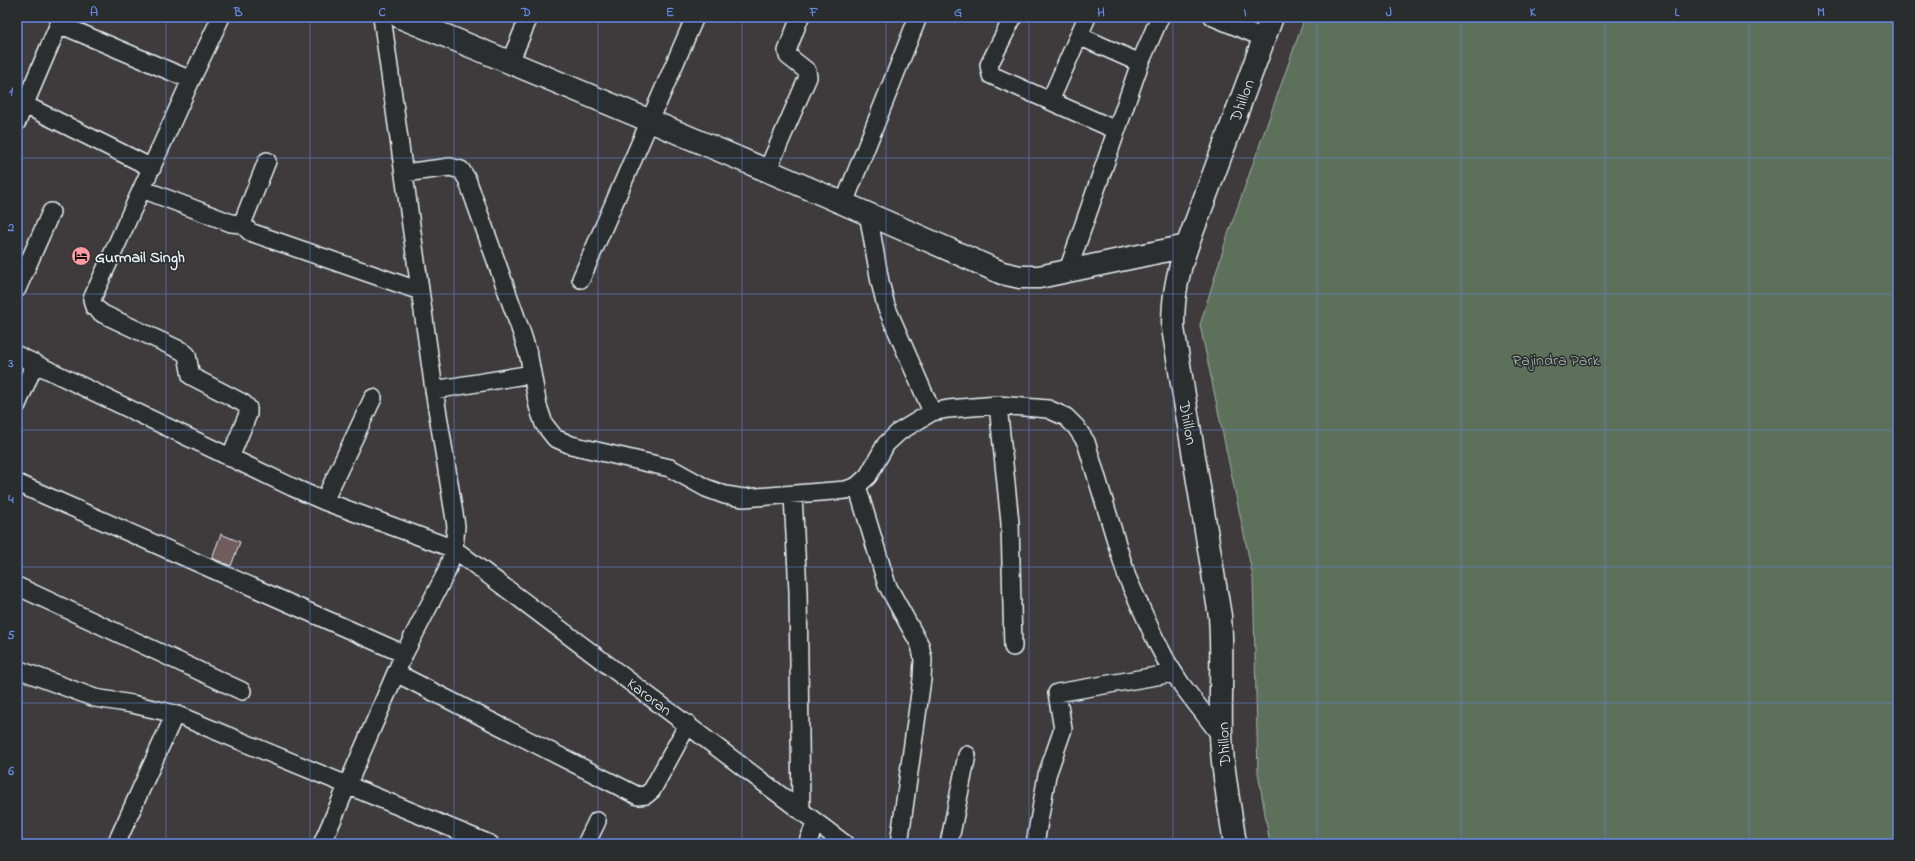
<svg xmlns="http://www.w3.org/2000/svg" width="1915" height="861" font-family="'Indie Flower',sans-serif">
<rect width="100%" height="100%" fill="#3f3b3c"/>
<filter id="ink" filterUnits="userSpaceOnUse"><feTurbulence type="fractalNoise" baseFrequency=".025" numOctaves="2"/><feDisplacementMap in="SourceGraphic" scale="8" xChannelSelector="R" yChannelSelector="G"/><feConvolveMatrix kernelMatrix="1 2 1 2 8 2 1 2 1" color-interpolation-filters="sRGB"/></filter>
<g filter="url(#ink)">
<path fill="#5b705a" stroke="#a2b0a9" d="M1305 17H1898V844H1270L1258 772 1253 577 1200 325 1227 237Z"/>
<path fill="#6f5c5c" stroke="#e8f1f8" d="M221 534 240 542 231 566 212 558Z"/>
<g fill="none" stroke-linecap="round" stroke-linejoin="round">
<g stroke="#e8f1f8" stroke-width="20">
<path id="street" d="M221 17 191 80 92 299 94 307 103 314 182 351 187 355 191 376 243 403 248 408V414L230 458
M1013 17 989 65 991 75 1116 130
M1213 17 1264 38
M59 24 191 80
M1079 36 1140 63
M510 62 529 17
M17 101 152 168
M1050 101 1087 17
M17 122 62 17
M767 171 808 77 807 71 788 56 787 51 800 17
M404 173 450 167 461 170 467 179 522 334 529 357 538 406 544 424 555 438 571 445 670 468 706 488 725 495 744 498 846 490 857 486 868 476 886 444 899 432 932 412 948 409 998 405 1048 409 1066 417 1076 427 1086 442 1127 577 1155 639 1167 662 1181 684 1221 736
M142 189 231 223 242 224 250 232 420 291
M844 203 918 17
M868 213 880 282 886 306 932 412
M242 224 267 161
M1068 270 1140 63 1160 17
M581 279 695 17
M17 289 51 212
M17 355 292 487 324 501 454 549 845 844
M434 390 532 374
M17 405 35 363
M998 405 1010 523 1013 647
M17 483 404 654
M857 486 887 585 920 645 923 659 922 679 899 844
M793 496 798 591 801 809
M324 501 373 398
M17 586 242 691
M17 669 95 698 132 704 175 714
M396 673 638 796 646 795 652 790 688 724
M116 844 175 714 490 844
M322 844 404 654 446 573 454 549 456 526 434 390 382 17
M586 844 597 821
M807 844 816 822
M949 844 967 755
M1035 844 1047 775 1063 729 1057 693 1174 673"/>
</g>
<g stroke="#e8f1f8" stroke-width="25">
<path id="secondary" d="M400 17C602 100 803 184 1002 273L1020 277H1039L1187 246
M1235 844C1230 808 1222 771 1221 735 1220 695 1223 656 1220 616L1173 328C1173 297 1177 274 1187 246L1272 17"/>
</g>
<use href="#street" stroke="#2a2d2e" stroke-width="17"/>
<use href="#secondary" stroke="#2a2d2e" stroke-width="22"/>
</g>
</g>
<path fill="none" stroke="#6487e3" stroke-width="1" stroke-opacity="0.55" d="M166 17V844M310 17V844M454 17V844M598 17V844M742 17V844M886 17V844M1029 17V844M1173 17V844M1317 17V844M1461 17V844M1605 17V844M1749 17V844M17 158H1898M17 294H1898M17 430H1898M17 567H1898M17 703H1898"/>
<defs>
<g id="hotel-disc" transform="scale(1)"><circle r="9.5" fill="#ff9aa2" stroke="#2a2d2e"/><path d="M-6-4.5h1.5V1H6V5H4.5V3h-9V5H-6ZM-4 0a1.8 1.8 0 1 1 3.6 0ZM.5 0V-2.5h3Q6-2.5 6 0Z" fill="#111"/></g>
</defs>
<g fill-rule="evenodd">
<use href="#hotel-disc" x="81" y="256"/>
</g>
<g text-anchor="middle" stroke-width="3" stroke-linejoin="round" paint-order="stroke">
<g font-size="16" fill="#e8f1f8" stroke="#2a2d2e">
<text transform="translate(1241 100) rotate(-70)" y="6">Dhillon</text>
<text transform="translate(1189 423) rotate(80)" y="6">Dhillon</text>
<text transform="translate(650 696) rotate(37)" y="6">Karoran</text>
<text transform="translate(1223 744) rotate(-93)" y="6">Dhillon</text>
</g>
<g font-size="16" font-weight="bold" fill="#e8f1f8" stroke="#2a2d2e" text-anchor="start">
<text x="95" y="262">Gurmail Singh</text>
</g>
<g font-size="16" fill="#a9b7b1" stroke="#2a2d2e">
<text x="1556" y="365">Rajindra Park</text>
</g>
</g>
<rect width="1915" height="861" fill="none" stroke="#2a2d2e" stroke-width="44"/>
<rect x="22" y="22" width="1871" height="817" fill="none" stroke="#6487e3" stroke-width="1.5"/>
<g font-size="13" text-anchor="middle" font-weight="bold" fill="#6487e3">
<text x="94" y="16">A</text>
<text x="238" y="16">B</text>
<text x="382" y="16">C</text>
<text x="526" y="16">D</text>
<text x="670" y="16">E</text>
<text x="814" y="16">F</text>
<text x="958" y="16">G</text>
<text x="1101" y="16">H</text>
<text x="1245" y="16">I</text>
<text x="1389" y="16">J</text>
<text x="1533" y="16">K</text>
<text x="1677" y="16">L</text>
<text x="1821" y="16">M</text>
<text x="11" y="95">1</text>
<text x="11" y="231">2</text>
<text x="11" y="367">3</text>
<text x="11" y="503">4</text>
<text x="11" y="639">5</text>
<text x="11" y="775">6</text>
</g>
</svg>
